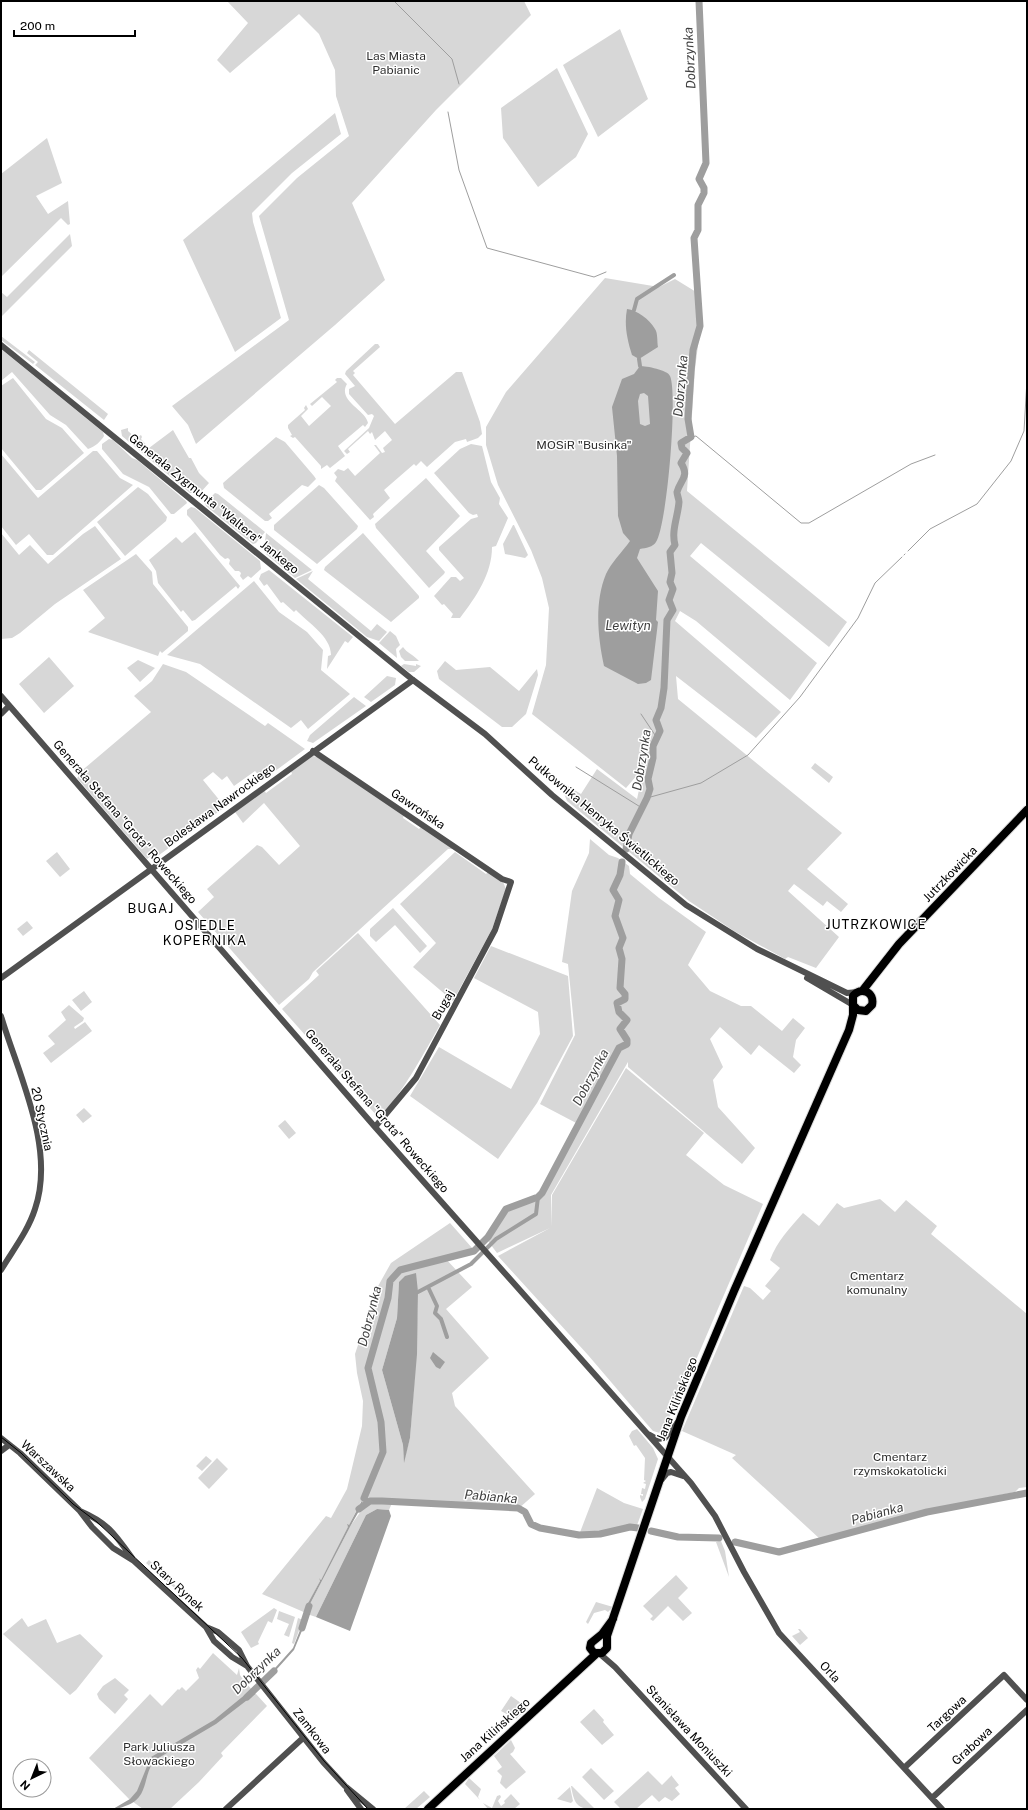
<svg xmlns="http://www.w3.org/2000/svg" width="1028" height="1810" font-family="'Public Sans',sans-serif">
<rect width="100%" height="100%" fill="#fff"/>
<path fill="#d7d7d7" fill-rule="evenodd" d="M227 1H524L531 15 436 110 352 203 385 280 335 325 196 444 188 425 172 406 289 320 259 216 297 178 349 136 336 96 335 70 319 34 299 14 230 73 217 60 248 23Z
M620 29 648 99 598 137 563 65Z
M557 68 588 134 576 157 538 187 503 138 501 108Z
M335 113 341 134 292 173 252 213 253 222 281 318 235 352 183 240Z
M47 138 62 183 36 196 48 214 68 201 70 224 68 225 61 218 1 277V174Z
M70 234 72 246 1 317V292L7 297Z
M605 278 659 287 675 279 701 295V322L695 369 687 491 847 622 829 647 701 543 690 556 817 663 790 700 696 621 680 611 675 621 781 712 756 738 676 676 678 699 842 833 807 869 848 904 841 912 827 901 823 906 794 884 788 891 839 937 816 968 788 957 785 959 734 931 689 901 567 801 561 786 563 783 581 794 597 769 637 799 644 767 626 788 532 714 546 665 549 608 542 578 531 550 498 485 486 445V427L506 392Z
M1 336 35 362 33 364 1 340Z
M375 344H378L380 347 353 371 355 373 353 375 395 424 456 372H462L480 422 482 434 478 438 467 442 466 439 455 442 427 467 421 461 416 466 414 464 384 490 390 498 373 514 374 517 370 520 335 481 337 477 334 473 338 469 344 471 348 468 355 476 380 453 374 445H376L382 453 385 452 383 448 392 440 385 431 375 440 372 432 370 434 368 431 348 449 350 452 347 454 344 451 369 428 374 416 372 414 368 415 349 394V389L355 386 345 374 346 371Z
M1 349 103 432 104 436C101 441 95 447 88 449L66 425 50 415 12 372 1 381Z
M29 350 108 414 104 420 35 365 38 362 27 353Z
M13 378 46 419 62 428 84 453 41 490H36L1 448V386Z
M337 378H341L347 384C337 401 366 410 368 423L365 427 363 425 338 446 345 456 330 468 327 465 321 469V466L295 437 293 438 290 436 292 435 288 428V425L305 410 304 408 306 405 308 409 301 416 309 426 331 406 322 397 312 406 310 404 337 382 335 380Z
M128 428V431L136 438 141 435 142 437 141 439 149 448 173 430 189 458H191L199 473 209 483 200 493H190L122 436 121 430Z
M276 437 285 442 314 476 316 479 308 487 302 485 269 514 272 518 268 521H265L224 488 223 483Z
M109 439 113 440 132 458 137 460 186 501 187 503 174 514H171L149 487 123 474 102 449V444Z
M471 444 482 446 491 482 500 498 499 504 508 518 496 546 492 547C492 574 476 597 460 618H451L453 614 444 604 442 605 434 596 451 577H456L460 581 464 578 439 550V547L471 519 478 517 477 514 473 515 469 513 434 473 460 449Z
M93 451H97L120 478 133 485 53 555H47L29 534 16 545 1 526V493L2 492 1 490V454L38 498Z
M426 478 460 516 426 551 445 572 444 574 429 588 376 528 375 524Z
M319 485 324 488 358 526 357 529 317 564 274 530V525Z
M138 487 148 494 167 517 166 521 125 556 97 522Z
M215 493 218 494 265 532 256 543 253 544 206 506 205 503Z
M191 507 195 508 260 561 261 569 251 578 248 576 243 580 240 576 241 573 239 571H235L229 564 230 560 228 558 225 559 220 555 190 518 187 515V510Z
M513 525H514L528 555 525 558 505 554 503 544Z
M95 526 121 559 55 604 20 633 12 638 1 639V533L19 555 30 545 48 564 83 534Z
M195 532 240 586 238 589 236 586 195 620 192 621 183 610 181 612 158 583 156 571 149 560 176 537 182 543Z
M266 533 312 570 295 578 266 554 267 553 264 550Z
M363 533 419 596V598L391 622 324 570 325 567Z
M136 554 152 572 153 584 188 627V631L162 653 160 651 158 656 88 632 105 618 83 590Z
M269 570 353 637 348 643 345 641 327 669 328 656 331 655C331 636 307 622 296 610L294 612 283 602 281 603 267 584 264 586 259 579 261 574Z
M313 571 308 579 371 631 377 624 387 632 379 641 367 637 296 579Z
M254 581 279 612 307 632 323 650 321 670 350 694 308 729 301 720 291 728 200 664 167 655Z
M390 631 396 636 400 645 396 649 397 658 379 643Z
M403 647C407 653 414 655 419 661H405L401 657 399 651Z
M49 657 74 686 44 713 19 684Z
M138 660 155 668 140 682 127 668Z
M445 661 456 670 490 667 519 691 537 669 538 675 526 714 512 727H502L439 679 437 671Z
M163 664 186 672 265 726 268 723 305 749 263 780 255 771 234 786 227 776 222 780 213 772 203 780 225 807 155 858 153 854 147 859 77 778 80 775 79 773 151 712 134 696 152 681Z
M404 664 416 666V664L421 666 414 672H409L401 666Z
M387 676 396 678 395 685 371 702 364 697Z
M354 697 366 706 313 743 307 741 310 735Z
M313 756 317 757 404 815 403 818 419 829 421 827 454 849H448L313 972 309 979 279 1005 198 912 214 897 207 889 257 845 262 847 279 865 300 846 264 803 243 823 235 812 264 790 266 793 292 774 291 771Z
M815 763 833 777 829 783 811 768Z
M590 839 609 855 618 858 629 866 630 874 659 898 706 932 688 965 710 991 741 1006H751L782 1031 793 1018 805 1028 796 1040 793 1057 801 1065 794 1073 759 1045 751 1055 720 1027 710 1039 723 1067 713 1080 718 1107 755 1148 742 1164 628 1067V1062L551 1195 552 1227V1195L626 1068 704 1133 686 1155 724 1185 763 1204 696 1360 693 1359 666 1426 660 1430V1433L653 1431 646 1423 588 1355 498 1256 550 1228 497 1253 488 1241 508 1211 543 1196 580 1125 540 1104 575 1035 568 964 562 962 572 891 589 853Z
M57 852 70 869 60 877 46 861Z
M455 852 486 874 488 872 503 882 506 889 492 929 453 1001 413 967 436 943 400 904Z
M393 908 427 946 420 953 395 925 376 942 370 936V929Z
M27 921 33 928 23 936 17 929Z
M358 933 440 1025C429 1044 394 1110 377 1116L282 1009 319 975 316 971Z
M491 946 568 976 573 1036 537 1103 498 1159 410 1096 439 1047 511 1089 540 1034 538 1012 474 978Z
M84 991 92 1002 81 1011 72 1000Z
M69 1005 84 1018 83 1021 74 1027 75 1029 85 1022 92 1031 51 1063 43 1053 55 1044 48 1036 66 1020 61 1012Z
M84 1108 92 1116 83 1123 76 1115Z
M285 1120 296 1133 289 1139 278 1126Z
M880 1199 895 1212 906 1200 937 1226 931 1234 1027 1314V1487L1019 1488 1015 1492 927 1510 820 1539 732 1458 736 1455 682 1431 744 1286 750 1288 763 1300 771 1291 765 1286 780 1268 770 1260C777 1241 790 1228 803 1213L819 1226 837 1203 844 1208Z
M450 1223 473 1249 426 1262 445 1258 472 1287 446 1309 489 1358 452 1393 455 1406 535 1494 518 1509 393 1501 389 1510 377 1509 366 1515 316 1617 310 1615V1604L351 1525 364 1507H360L374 1476 349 1525H347L349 1527 321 1580 319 1578 320 1581 305 1610 306 1613 262 1594 326 1516 331 1518 347 1489 362 1426 363 1401 357 1373 355 1354 377 1288 391 1263ZM399 1282 418 1292 416 1356 410 1438 404 1460 403 1445 382 1370 397 1318Z
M637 1429 653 1448 658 1459 645 1499 642 1502 640 1497V1495L643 1496V1494H641L642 1488 645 1489 646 1484 643 1483 646 1481 644 1480 645 1458 636 1445 634 1446 629 1436 632 1431Z
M206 1456 212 1461 202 1471 196 1466Z
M217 1458 228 1469 209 1489 198 1478Z
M597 1488 624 1503 643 1509 636 1528 630 1527 600 1534 579 1535Z
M721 1541 725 1551 729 1577 716 1542Z
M149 1560 181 1591 179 1592 146 1563Z
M676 1575 688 1588 678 1598 692 1613 683 1621 668 1606 653 1621 650 1619 653 1616 643 1606Z
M596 1602 613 1607 608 1612 605 1610 594 1613 588 1624 586 1622Z
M274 1608 277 1610 272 1623 268 1621 258 1642 259 1644 251 1648 241 1632Z
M279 1611 295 1617 289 1637 284 1635 289 1624 277 1619Z
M22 1618 28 1627 46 1619 57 1643 80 1634 103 1656 76 1690 70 1695 3 1634Z
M298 1618 303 1620 294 1644 292 1643Z
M798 1629H800L808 1638 800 1645 792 1636 800 1632Z
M213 1653 237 1675 239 1668 240 1675 244 1681 267 1706 221 1753 223 1756 199 1782 170 1809H143L129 1799 89 1758 150 1694 162 1706 178 1689 179 1690 182 1687 186 1691 199 1678 196 1670 198 1667 200 1669Z
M115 1678 129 1690 124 1695 128 1699 115 1714 99 1699 97 1694 103 1686Z
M511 1696 528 1708 516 1719 501 1711Z
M594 1709 604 1720 603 1722 614 1735 602 1745 580 1722Z
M511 1740 515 1748 513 1752 510 1754 526 1772 506 1789 500 1783 502 1776 497 1771 502 1767 494 1756Z
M591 1768 614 1791 604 1800 582 1777Z
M648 1771 662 1785 671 1776V1775L679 1785 675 1788 680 1794 672 1801 665 1797 659 1802 652 1795 636 1809H621L614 1802Z
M469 1778 481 1789 478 1797 480 1800 465 1784Z
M571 1786H572L595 1809C576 1810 574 1802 571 1786Z
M570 1787 573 1801 571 1803 557 1799Z
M424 1791 430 1797 416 1809H404Z
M511 1794 520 1804 514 1809H488L483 1803 492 1808 497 1796 500 1795 501 1797 498 1801 501 1806 505 1803 504 1801Z"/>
<path fill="#9e9e9e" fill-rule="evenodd" d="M627 309C637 310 649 319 655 329 658 333 657 342 658 347L639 359 632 355C627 339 624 325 627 309Z
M640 366C646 366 668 370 670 376 678 393 667 526 656 542 653 547 646 548 640 549L637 558 658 591 656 620 658 622 651 680 646 683 638 684 604 666C598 638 594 603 606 574 611 563 622 552 630 541L623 533 618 516 617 456 612 407 622 379 634 374ZM644 393 648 396 650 424 645 426 640 424 638 401 640 394Z
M416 1273 418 1292 417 1354 410 1438 404 1463 403 1445 382 1370 397 1318 399 1282 405 1276Z
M433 1352 445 1362 440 1369 436 1367 430 1358Z
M367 1491 361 1505 364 1507 359 1511 351 1525 310 1604V1615L306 1613V1607L320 1581 319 1578 321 1580 348 1527 347 1524 349 1525Z
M377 1509 389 1510 391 1516 350 1631 316 1617 366 1515Z
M304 1620 306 1621 294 1650 268 1679 267 1677 293 1648Z
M252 1689 255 1694 216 1724 155 1760 151 1757 214 1720Z
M150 1759 153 1762C143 1778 148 1797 128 1805 122 1807 119 1809 113 1809L130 1799 137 1791Z"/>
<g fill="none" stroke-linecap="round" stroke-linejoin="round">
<path stroke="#9e9e9e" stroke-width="1" d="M394 1 452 59 459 84
M448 112 459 170 487 248 594 277 606 272
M691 437 696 436 801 523H809L911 464 935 455
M908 551 930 529 977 504 1011 461 1024 431 1027 380
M904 555 905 554
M641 714 657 738
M576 767 642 808
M647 798 701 783 748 755 800 697 858 618 875 583 902 557"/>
<path stroke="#9e9e9e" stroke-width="4" d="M634 310 637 299 674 275
M639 359 640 366
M428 1287 437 1306 435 1313 441 1319 447 1337
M418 1292 471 1264 496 1239 536 1214 538 1197"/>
<path stroke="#9e9e9e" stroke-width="7" d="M626 849 629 834 647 798 650 789 648 779 653 758V746L660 731 656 720 661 708 664 688 667 620 673 610 669 600 673 589 670 582 672 573 670 552 675 545C671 531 678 516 679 502 679 499 677 495 677 492 680 480 690 477 681 463L687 453 682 448 681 443 691 437 688 419 691 372 693 350 700 326 694 238 698 230V205L704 193V188L699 179 706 163 699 1
M364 1498 383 1452 381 1422 368 1368 388 1298 390 1281 400 1270 474 1251 488 1237 506 1209 538 1197 542 1193 619 1048 627 1044V1040L620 1029 627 1020 619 1012 617 1003 625 999V994L620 988 622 959 619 948 623 938 615 916 619 900 613 890 620 875 622 862
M359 1509 370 1501H382L518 1508 525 1512 531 1524 540 1528 579 1535 600 1534 630 1527 638 1528
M651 1531 678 1537 719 1538
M735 1542 779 1552 927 1512 1027 1493
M302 1628 309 1606
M247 1697 274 1671"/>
<g stroke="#dbdbdb" stroke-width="10">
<path id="major" d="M863 990 899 944 1027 810
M613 1619 602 1634 591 1643 590 1648 594 1653H602L607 1648V1636L681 1417 734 1291 849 1030 853 1015V996C861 986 875 992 872 1005L866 1011 858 1010 853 1005
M428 1809 596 1654"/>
</g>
<path stroke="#505050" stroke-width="6" d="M1 345 413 680 485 734 552 795 686 905 757 949 847 993 858 992
M1 696 375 1127 691 1483 715 1516 744 1572 779 1633 942 1809
M1 714 9 706
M313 751 502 879 511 882 495 930 416 1078 375 1127
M1 978 413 680
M807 978 853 1005
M1 1016C18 1074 56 1148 35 1209 28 1231 13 1250 1 1270
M650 1435 657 1439 665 1438 677 1423
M1 1438 20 1453 79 1510 92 1527 113 1548 134 1561 206 1627 214 1641 232 1657 247 1666
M1 1451 9 1445
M662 1479 667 1473 671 1472 683 1476
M80 1511C108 1523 115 1534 132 1558
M206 1627 218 1632 239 1650 247 1666 323 1762 345 1786 373 1809
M600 1654 615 1667 746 1809
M904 1768 1004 1675 1027 1700
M347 1790 361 1809
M932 1798 1027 1710
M226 1809 303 1738"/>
<use href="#major" stroke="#000" stroke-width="8"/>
<path stroke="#000" stroke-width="1" d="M1 1437 21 1453 73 1504 97 1522 242 1658 324 1761 368 1809"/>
</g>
<g text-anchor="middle" stroke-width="3" stroke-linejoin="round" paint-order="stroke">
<g font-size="12" fill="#2e2e2e" stroke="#fff">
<text x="396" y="60">Las Miasta<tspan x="396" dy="14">Pabianic</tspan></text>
<text x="584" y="449">MOSiR "Businka"</text>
<text x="877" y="1280">Cmentarz<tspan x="877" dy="14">komunalny</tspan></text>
<text x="900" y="1461">Cmentarz<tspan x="900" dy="14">rzymskokatolicki</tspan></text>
<text x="159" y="1751">Park Juliusza<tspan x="159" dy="14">Słowackiego</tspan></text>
</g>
<g font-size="12" fill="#000" stroke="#fff">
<text transform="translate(214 504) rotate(39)" y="4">Generała Zygmunta "Waltera" Jankego</text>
<text transform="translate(220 805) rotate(-36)" y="4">Bolesława Nawrockiego</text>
<text transform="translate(418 809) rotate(34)" y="4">Gawrońska</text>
<text transform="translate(604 821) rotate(40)" y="4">Pułkownika Henryka Świetlickiego</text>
<text transform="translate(125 822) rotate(49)" y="4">Generała Stefana "Grota" Roweckiego</text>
<text transform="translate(950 874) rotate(-46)" y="4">Jutrzkowicka</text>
<text transform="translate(443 1005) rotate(-61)" y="4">Bugaj</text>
<text transform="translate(377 1111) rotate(49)" y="4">Generała Stefana "Grota" Roweckiego</text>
<text transform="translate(42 1119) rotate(78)" y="4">20 Stycznia</text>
<text transform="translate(677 1399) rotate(-68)" y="4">Jana Kilińskiego</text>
<text transform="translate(48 1466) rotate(43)" y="4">Warszawska</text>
<text transform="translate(177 1586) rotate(43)" y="4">Stary Rynek</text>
<text transform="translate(830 1672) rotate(47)" y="4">Orla</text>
<text transform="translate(947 1714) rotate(-43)" y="4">Targowa</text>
<text transform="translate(495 1730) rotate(-42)" y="4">Jana Kilińskiego</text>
<text transform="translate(312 1731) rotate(52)" y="4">Zamkowa</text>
<text transform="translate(689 1731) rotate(47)" y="4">Stanisława Moniuszki</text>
<text transform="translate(972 1746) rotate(-43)" y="4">Grabowa</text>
</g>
<g font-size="13" font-style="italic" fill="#3f3f3f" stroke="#fff">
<text transform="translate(689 58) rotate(-93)" y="5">Dobrzynka</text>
<text transform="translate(680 386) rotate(-85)" y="5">Dobrzynka</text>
<text x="628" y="630">Lewityn</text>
<text transform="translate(641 760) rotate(-81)" y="5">Dobrzynka</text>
<text transform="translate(590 1077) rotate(-62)" y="5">Dobrzynka</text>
<text transform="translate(369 1316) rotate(-76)" y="5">Dobrzynka</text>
<text transform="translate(491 1496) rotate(5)" y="5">Pabianka</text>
<text transform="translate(877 1513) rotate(-15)" y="5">Pabianka</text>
<text transform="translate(256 1670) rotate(-44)" y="5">Dobrzynka</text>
</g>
<g font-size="13" letter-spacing="1" fill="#000" stroke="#fff">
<text x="151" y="913">BUGAJ</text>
<text x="876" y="929">JUTRZKOWICE</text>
<text x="205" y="930">OSIEDLE<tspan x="205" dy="15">KOPERNIKA</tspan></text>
</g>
</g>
<rect width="1028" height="1810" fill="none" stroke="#000000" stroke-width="4"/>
<g transform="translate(32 1778) rotate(223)"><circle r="19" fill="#ffffff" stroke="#999999"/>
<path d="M0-3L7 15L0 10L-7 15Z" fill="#000000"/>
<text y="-6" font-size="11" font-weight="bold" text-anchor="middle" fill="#000000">N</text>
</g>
<path d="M14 30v6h121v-6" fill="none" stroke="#000000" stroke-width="2"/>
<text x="20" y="30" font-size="12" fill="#000000" stroke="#ffffff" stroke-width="3" paint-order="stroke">200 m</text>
</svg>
